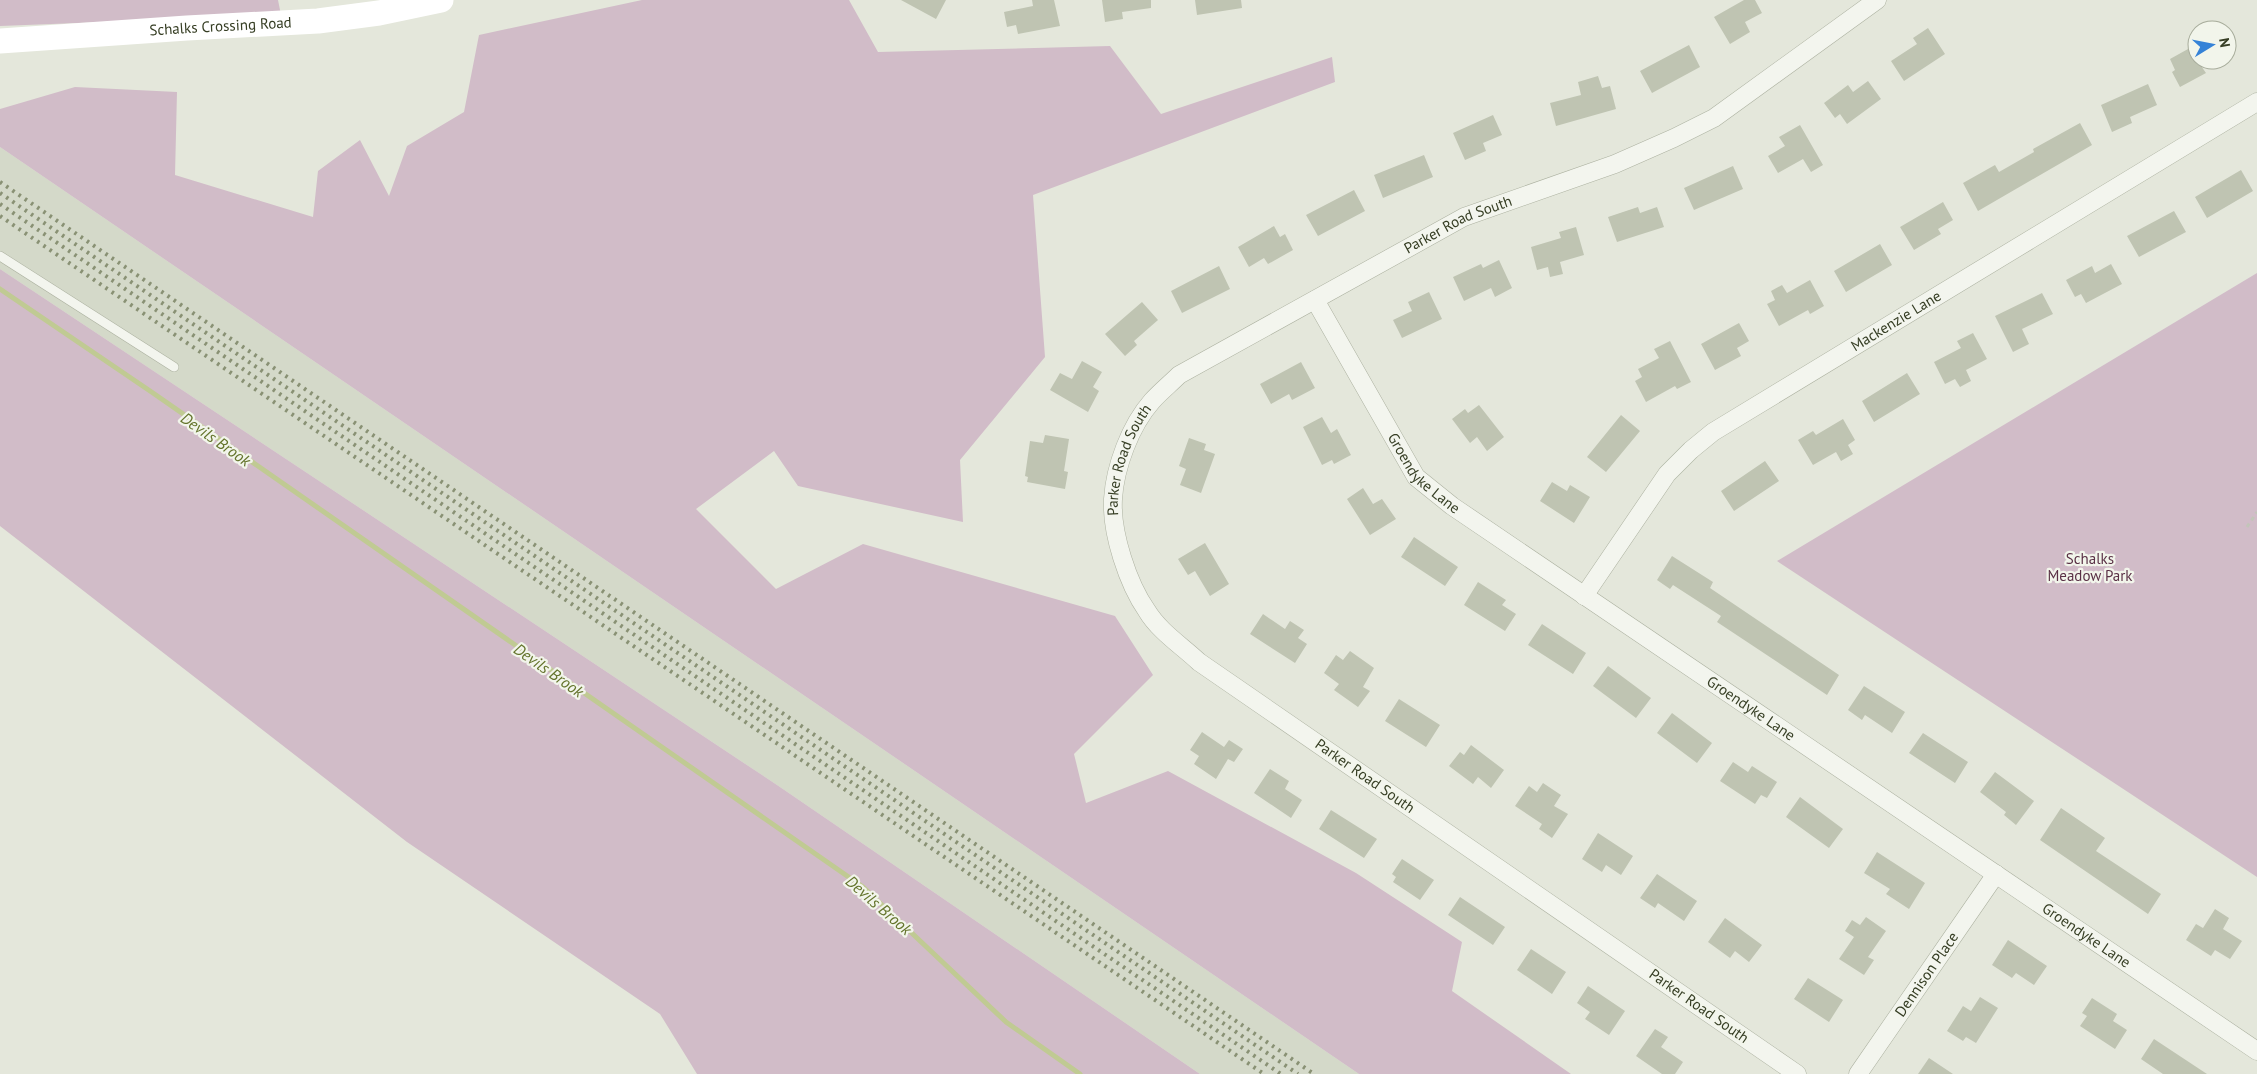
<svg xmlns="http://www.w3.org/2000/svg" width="2257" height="1074" font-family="'PT Sans',sans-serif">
<rect width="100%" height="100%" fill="#e4e7db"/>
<path fill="#d4d9c9" d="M0 147 1359 1074H1200L780 787 0 269Z"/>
<path fill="#d1bcc8" d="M0 0H278L281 15 0 26Z
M642 0H849L878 52 1110 46 1161 114 1332 57 1335 82 1033 195 1045 357 960 460 963 522 798 486 774 451 696 509 776 589 863 544 1115 616 1153 675 1074 754 1086 803 1168 771 1356 873 1462 942 1452 991 1571 1074H1359L0 147V109L75 87 177 92 175 175 313 217 318 171 360 140 389 196 407 146 464 112 479 35Z
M0 269 780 787 1200 1074H697L660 1014 407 842 0 526Z
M2257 273V877L1777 561Z"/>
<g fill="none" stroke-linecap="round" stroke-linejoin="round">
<path stroke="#c0ca93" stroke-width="5" d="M0 289 153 393 863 887 1006 1022 1080 1074"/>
</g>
<path fill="#bfc4b2" d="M901 0H946L936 19Z
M1032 0H1054L1060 26 1018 34 1016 25 1007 27 1004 12 1033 6Z
M1102 0H1151V8L1122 12 1123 19 1105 22Z
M1195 0H1241L1242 8 1197 15Z
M1744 0H1755L1762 13 1745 22 1750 32 1730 44 1714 17Z
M1928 28 1945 54 1904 81 1891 61 1917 44 1913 38Z
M2197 44V60L2206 73 2180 87 2172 72 2175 70 2170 59Z
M1689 45 1700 67 1652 93 1640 71Z
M1598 76 1602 88 1610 86 1616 109 1556 126 1550 103 1581 95 1578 82Z
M1868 81 1881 99 1847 124 1840 114 1835 118 1824 103 1848 85 1853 92Z
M2148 84 2157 105 2130 117 2132 123 2112 132 2101 105Z
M1493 115 1502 135 1483 143 1486 151 1465 160 1453 133Z
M2080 123 2092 145 1978 211 1963 183 1995 165 1999 172 2034 152 2033 149Z
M1800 125 1823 165 1811 172 1803 159 1778 173 1768 156 1785 146 1779 137Z
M1424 155 1433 177 1383 198 1374 175Z
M1733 166 1743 189 1694 210 1684 188Z
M2241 170 2253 191 2207 218 2195 197Z
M1354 190 1365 211 1318 236 1306 215Z
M1943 202 1953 220 1938 229 1941 234 1914 250 1900 227Z
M1638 207 1640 213 1657 207 1664 227 1617 242 1608 217Z
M2174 211 2186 232 2139 257 2127 236Z
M1274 226 1280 237 1285 234 1293 250 1268 264 1264 258 1249 267 1238 247Z
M1576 227 1584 255 1560 262 1563 274 1550 277 1548 267 1537 270 1531 247 1561 238 1559 232Z
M1880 244 1892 265 1846 292 1834 271Z
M1499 260 1512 288 1495 297 1491 288 1464 301 1453 277 1481 264 1483 268Z
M2111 264 2122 284 2086 303 2081 294 2075 297 2066 280 2092 266 2095 273Z
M1219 266 1230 289 1182 313 1171 291Z
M1810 280 1824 306 1810 314 1808 310 1779 326 1767 304 1775 300 1771 291 1782 285 1787 293Z
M1429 292 1442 319 1402 338 1393 320 1412 311 1408 302Z
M2042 293 2053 314 2022 329 2029 344 2013 352 1995 316Z
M1142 302 1158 320 1134 341 1137 345 1125 356 1105 334Z
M1739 323 1749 341 1737 348 1741 356 1715 370 1701 344Z
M1973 333 1987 359 1966 370 1971 381 1960 387 1955 379 1945 384 1934 362 1961 348 1957 341Z
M1670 341 1691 382 1677 389 1675 386 1646 402 1635 381 1642 377 1638 369 1659 358 1654 349Z
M1082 361 1102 372 1093 387 1099 391 1088 412 1050 390 1060 373 1072 379Z
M1301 362 1315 388 1292 400 1289 394 1271 404 1260 384Z
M1907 373 1920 394 1874 422 1862 401Z
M1479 405 1504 437 1487 451 1477 437 1470 443 1452 419 1465 409 1468 413Z
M1621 415 1640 431 1606 472 1587 457Z
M1322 417 1331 433 1337 429 1351 455 1334 464 1332 460 1322 465 1303 427Z
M1843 419 1855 440 1848 445 1853 454 1841 461 1836 452 1813 465 1798 440 1813 431 1816 435Z
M1045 435 1069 439 1064 471 1068 472 1065 489 1027 482 1028 477 1025 476 1030 441 1043 443Z
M1189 438 1206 444 1204 450 1215 454 1201 493 1180 485 1186 469 1179 466Z
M1765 461 1779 481 1734 511 1721 491Z
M1552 482 1567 491 1570 485 1590 497 1574 523 1540 501Z
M1363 488 1373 504 1382 499 1396 519 1370 535 1347 499Z
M1414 537 1458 567 1445 586 1401 557Z
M1205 543 1229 584 1210 596 1195 571 1188 575 1178 559Z
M1672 556 1713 582 1710 588 1839 675 1827 695 1717 622 1721 616 1673 585 1670 589 1657 580Z
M1478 582 1506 600 1502 605 1516 614 1505 631 1464 605Z
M1263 614 1285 629 1290 621 1304 630 1298 638 1307 644 1295 663 1250 634Z
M1542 624 1586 653 1573 674 1528 645Z
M1350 651 1374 668 1363 687 1370 691 1358 707 1334 690 1339 684 1324 673 1336 655 1343 660Z
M1608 666 1651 698 1636 718 1593 686Z
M1864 686 1905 712 1892 733 1865 715 1862 720 1848 710Z
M1399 699 1440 725 1426 747 1385 721Z
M1672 713 1712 743 1697 763 1657 733Z
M1202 732 1224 747 1229 740 1243 749 1234 762 1228 759 1216 779 1194 764 1199 756 1190 750Z
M1923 733 1968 762 1955 783 1909 753Z
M1471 745 1504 770 1491 788 1478 777 1473 784 1449 766 1460 752 1464 755Z
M1733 762 1748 772 1752 766 1777 782 1767 798 1761 795 1755 804 1720 781Z
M1270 769 1289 781 1285 789 1302 800 1291 818 1254 793Z
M1995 772 2034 801 2016 825 2004 815 2006 812 1980 792Z
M1543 783 1561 795 1554 806 1568 814 1552 838 1539 829 1542 824 1515 806 1529 786 1537 792Z
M1800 797 1843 829 1829 848 1786 817Z
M2061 808 2105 838 2096 851 2161 894 2148 914 2040 840Z
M1331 810 1377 839 1364 858 1319 829Z
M1598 833 1633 856 1621 875 1606 865 1602 872 1582 859Z
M1877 852 1925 883 1909 909 1886 894 1890 889 1864 873Z
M1402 859 1434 880 1420 900 1393 882 1396 877 1392 874Z
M1657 874 1697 901 1684 921 1658 903 1655 908 1640 898Z
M1460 897 1505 927 1493 945 1448 915Z
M2215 909 2229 918 2223 929 2242 941 2230 959 2215 950 2211 956 2186 940 2196 924 2203 928Z
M1866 917 1886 931 1868 957 1874 960 1864 975 1839 959 1854 937 1845 931 1852 920 1860 925Z
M1725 918 1762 945 1749 962 1735 951 1730 958 1708 942Z
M2008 940 2047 966 2034 985 2016 973 2012 978 1992 965Z
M1531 949 1566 972 1552 994 1517 970Z
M1808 978 1843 1000 1829 1022 1794 999Z
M1588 986 1625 1011 1609 1035 1585 1019 1590 1012 1577 1003Z
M1980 997 1998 1008 1976 1043 1966 1037 1963 1041 1947 1031 1963 1006 1971 1011Z
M2092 998 2117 1014 2113 1021 2127 1030 2115 1049 2080 1026 2087 1016 2082 1013Z
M1655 1029 1668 1037 1661 1047 1683 1062 1675 1074H1662L1636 1056Z
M2154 1039 2207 1074H2163L2141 1059Z
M1929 1058 1953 1074H1918Z"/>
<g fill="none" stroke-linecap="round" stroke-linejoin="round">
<g stroke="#acb1a0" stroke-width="10">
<path id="lane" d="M0 256 174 367"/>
</g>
<g stroke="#acb1a0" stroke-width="19">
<g id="street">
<path id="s1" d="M1315 300 1416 477 1452 506 2257 1051"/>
<path id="s2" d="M1584 596 1667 474 1691 450 1713 432 2257 102"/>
<path id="s3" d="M1797 1074 1199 662C1182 646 1159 631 1147 611 1128 584 1111 533 1113 499 1115 467 1130 426 1152 401 1160 392 1170 384 1179 375L1464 217 1615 164 1674 138 1714 118 1877 0"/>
<path id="s4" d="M1858 1074 1996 874"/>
</g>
</g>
<path stroke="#c2c5b9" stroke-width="3" stroke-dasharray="4 4" stroke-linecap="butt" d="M2247 527 2257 512"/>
<use href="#lane" stroke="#f3f5ee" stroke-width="9"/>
<use href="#street" stroke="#f3f5ee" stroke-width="18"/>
<path stroke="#fff" stroke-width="25" id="s5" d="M0 41 187 28 318 21 379 13 441 0"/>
<path stroke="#899174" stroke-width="4" stroke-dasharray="2.5 5" stroke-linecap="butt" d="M0 182 1314 1074
M0 193 1298 1074
M0 204 1281 1074
M0 216 1264 1074"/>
</g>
<g text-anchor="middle" stroke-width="4.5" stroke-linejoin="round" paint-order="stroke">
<g font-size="15" fill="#363e24" stroke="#f2f5eb">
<text dy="5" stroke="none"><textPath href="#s5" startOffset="221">Schalks Crossing Road</textPath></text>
<text dy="5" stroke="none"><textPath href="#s3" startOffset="1380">Parker Road South</textPath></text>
<text dy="5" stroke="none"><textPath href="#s2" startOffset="424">Mackenzie Lane</textPath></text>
<text dy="5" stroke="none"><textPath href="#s3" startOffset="960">Parker Road South</textPath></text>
<text dy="5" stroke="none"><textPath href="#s1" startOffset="206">Groendyke Lane</textPath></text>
<text dy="5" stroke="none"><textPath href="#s1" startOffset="611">Groendyke Lane</textPath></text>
<text transform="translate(1365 776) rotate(35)" y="5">Parker Road South</text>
<text dy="5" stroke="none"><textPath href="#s1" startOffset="1016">Groendyke Lane</textPath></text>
<text dy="5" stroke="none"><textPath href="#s4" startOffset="121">Dennison Place</textPath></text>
<text transform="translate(1699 1006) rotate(35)" y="5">Parker Road South</text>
</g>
<g font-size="15" fill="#5a3146" stroke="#f2f5eb">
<text x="2090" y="564">Schalks<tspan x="2090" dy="17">Meadow Park</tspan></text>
</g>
<g font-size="16" font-style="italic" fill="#64742c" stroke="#f2f5eb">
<text transform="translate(216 439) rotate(35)" y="6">Devils Brook</text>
<text transform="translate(549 670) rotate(35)" y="6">Devils Brook</text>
<text transform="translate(879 905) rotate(41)" y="6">Devils Brook</text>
</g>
</g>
<g transform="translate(2212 45) rotate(80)"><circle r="24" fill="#f2f5eb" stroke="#a7ac9b"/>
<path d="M0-4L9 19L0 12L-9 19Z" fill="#3582d7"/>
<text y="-8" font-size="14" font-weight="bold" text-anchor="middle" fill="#363e24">N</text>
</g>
</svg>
